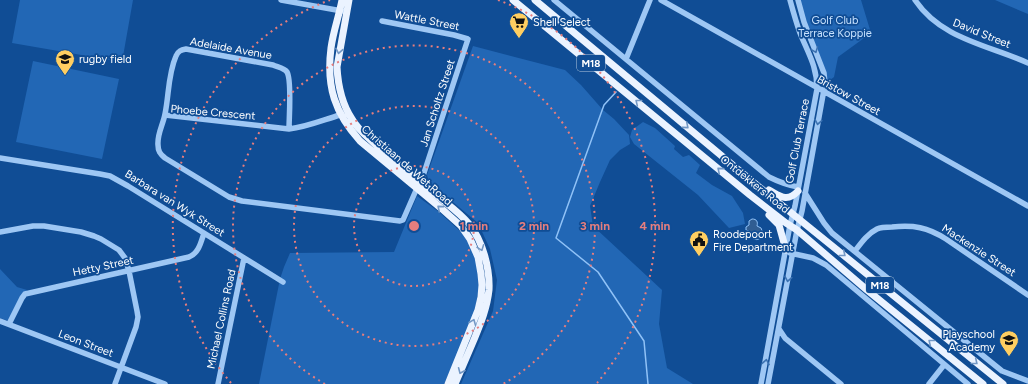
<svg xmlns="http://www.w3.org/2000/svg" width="1028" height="384" font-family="Figtree,sans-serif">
<rect width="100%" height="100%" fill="#104d95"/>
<path fill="#2267b5" d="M20 0H133L122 62 12 43Z
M798 0H861L871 33 838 57 834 77 825 84Z
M995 0H1028V14Z
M473 46 565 70 581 85 603 110 614 119 629 135 630 144 620 150 610 160 600 182 590 206 593 226 662 290 659 324 667 368 693 384H461L493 311 497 280 490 249 478 223 429 182 427 175Z
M33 61 119 79 102 159 16 142Z
M643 122 655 128 675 146 674 149 683 157 689 155 700 165 696 173 712 185 732 196 743 213 745 224 729 228 698 195 634 144 630 137 632 130Z
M417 196 439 212 461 232 472 248 478 265 479 289 472 323 444 384H259L280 279 284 267 290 253 394 252Z
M0 269 17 287 27 290 9 321 0 318Z"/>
<path fill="#305d92" stroke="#90c2f7" d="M752 219C757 219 758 222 757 226L761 228C766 239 754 245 749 233V231L746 230V227L749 225V221Z"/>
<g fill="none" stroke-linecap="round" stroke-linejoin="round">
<path stroke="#90c2f7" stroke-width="1.5" d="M616 92 604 105 556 238 598 272 644 341 648 384"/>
<path stroke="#9ec7f4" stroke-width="5.5" d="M281 0 342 11
M554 0 769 177C779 182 787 185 798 187
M661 0 1028 206
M915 0C941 39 988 45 1028 63
M626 59 650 0
M165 115 289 129C307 127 323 120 340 115
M289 129C289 118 292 80 287 72 284 68 277 67 273 65L186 49C181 50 178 51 176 56 168 74 169 95 165 114 163 125 157 134 158 145 158 151 160 154 165 158L229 197 242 201 400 221 403 220 417 188 421 182 468 39 454 35 382 21
M0 158 100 174 110 176 128 186 283 282
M805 193 824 223 832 233 997 367 1002 371 1028 381
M0 232 33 226H44L81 232 94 236 101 239 119 250 125 258 129 271 137 311 138 317 136 327 115 384
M855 251C861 243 867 234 877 229 881 227 887 227 892 227 914 225 927 227 946 239L1028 295
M790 253 813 258 826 265 968 384
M0 321 165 384
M9 324 22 298 25 294 189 257C199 253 201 242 204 233
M779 329 785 338 841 384
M218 384 244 258
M761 384 790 225 795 206 817 89C817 66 808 53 800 33 796 22 793 11 790 0
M768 384 797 230 802 211 825 84 824 73 804 22 798 0
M929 384 944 365"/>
<path stroke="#ebf3ff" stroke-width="7" d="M342 0C339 16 333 32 331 48 326 87 335 113 360 141L442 209 461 226 470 239 478 257 481 274 482 285 481 297 478 310 448 384
M349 0 337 67C338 86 342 104 352 119 358 130 368 137 377 146 397 164 419 181 440 198 450 206 461 214 469 224 483 241 490 269 489 290 487 309 480 325 473 342 467 356 461 370 455 384
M513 0 750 195 786 223 797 230 867 290 983 384
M535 0 753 182 1003 384
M769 190C780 196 787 203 798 191
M769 215 779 225 786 250"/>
</g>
<defs><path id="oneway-chevron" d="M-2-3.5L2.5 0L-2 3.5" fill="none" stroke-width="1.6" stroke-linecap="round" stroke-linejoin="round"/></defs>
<g stroke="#3b72b2">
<use href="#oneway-chevron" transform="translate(815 50) rotate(69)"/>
<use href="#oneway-chevron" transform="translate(818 122) rotate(100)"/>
<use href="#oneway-chevron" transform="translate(788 279) rotate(100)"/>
<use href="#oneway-chevron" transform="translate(766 362) rotate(-80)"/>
</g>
<g stroke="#7398c5">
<use href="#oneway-chevron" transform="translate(339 51) rotate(101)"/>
<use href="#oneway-chevron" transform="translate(638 102) rotate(-141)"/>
<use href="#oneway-chevron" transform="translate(686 126) rotate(40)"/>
<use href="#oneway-chevron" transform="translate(720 170) rotate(-140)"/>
<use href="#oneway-chevron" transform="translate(440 208) rotate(-140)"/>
<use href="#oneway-chevron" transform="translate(481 248) rotate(69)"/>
<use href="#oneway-chevron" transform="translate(843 254) rotate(39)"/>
<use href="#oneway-chevron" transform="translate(473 322) rotate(-68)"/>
<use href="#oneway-chevron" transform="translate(931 342) rotate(-141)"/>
<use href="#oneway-chevron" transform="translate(975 362) rotate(39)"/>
<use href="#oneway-chevron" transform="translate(461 371) rotate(113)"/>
</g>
<g fill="none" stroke="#e67e7e" stroke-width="2" stroke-dasharray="2 4">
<circle cx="414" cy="226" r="60"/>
<circle cx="414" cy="226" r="120"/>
<path d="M325 384A181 181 0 1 1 503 384"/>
<path d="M231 383A241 241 0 0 1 330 0M498 0A241 241 0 0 1 597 383"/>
</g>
<defs>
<g id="supermarket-pin" transform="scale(1)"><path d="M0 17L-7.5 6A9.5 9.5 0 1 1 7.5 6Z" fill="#ffce61" stroke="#104d95"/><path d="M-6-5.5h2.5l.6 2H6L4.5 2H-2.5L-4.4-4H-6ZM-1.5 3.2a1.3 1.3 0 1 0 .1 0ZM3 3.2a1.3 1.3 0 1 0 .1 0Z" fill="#111"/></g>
<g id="school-pin" transform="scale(1)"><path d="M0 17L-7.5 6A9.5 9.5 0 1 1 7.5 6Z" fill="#ffce61" stroke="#104d95"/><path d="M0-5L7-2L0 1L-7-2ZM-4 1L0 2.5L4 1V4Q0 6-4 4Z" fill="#111"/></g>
<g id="civic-pin" transform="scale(1)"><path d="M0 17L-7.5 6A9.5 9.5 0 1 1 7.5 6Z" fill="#ffce61" stroke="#104d95"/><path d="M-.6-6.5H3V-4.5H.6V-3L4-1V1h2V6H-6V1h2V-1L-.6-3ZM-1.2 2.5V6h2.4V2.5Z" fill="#111"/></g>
</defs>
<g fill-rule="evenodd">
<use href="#supermarket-pin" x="519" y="22"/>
<use href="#school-pin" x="65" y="59"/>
<use href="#civic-pin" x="699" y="240"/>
<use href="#school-pin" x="1009" y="340"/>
</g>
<g text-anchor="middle" stroke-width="3.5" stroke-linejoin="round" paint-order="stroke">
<g fill="#104d95" stroke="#b7cadf" stroke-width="1">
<rect x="577" y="55" width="28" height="16" rx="3"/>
<rect x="866" y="277" width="28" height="16" rx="3"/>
</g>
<g font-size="10" font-weight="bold" fill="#fff">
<text x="591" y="67">M18</text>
<text x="880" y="289">M18</text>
</g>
<g font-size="11" fill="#fff" stroke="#104d95">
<text transform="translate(427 20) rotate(11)" y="4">Wattle Street</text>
<text transform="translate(982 33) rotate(22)" y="4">David Street</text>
<text transform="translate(231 48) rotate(10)" y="4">Adelaide Avenue</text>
<text transform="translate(849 95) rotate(29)" y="4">Bristow Street</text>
<text transform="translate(437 103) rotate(-72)" y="4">Jan Scholtz Street</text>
<text transform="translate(213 112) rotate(5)" y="4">Phoebe Crescent</text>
<text transform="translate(797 141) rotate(-79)" y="4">Golf Club Terrace</text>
<text transform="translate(407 165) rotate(41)" y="4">Christiaan de Wet Road</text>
<text transform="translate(755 184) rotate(39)" y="4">Ontdekkers Road</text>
<text transform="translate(175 203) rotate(32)" y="4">Barbara van Wyk Street</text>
<text transform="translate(979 250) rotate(33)" y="4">Mackenzie Street</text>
<text transform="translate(103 266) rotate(-12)" y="4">Hetty Street</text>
<text transform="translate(221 319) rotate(-78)" y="4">Michael Collins Road</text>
<text transform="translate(86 343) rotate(21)" y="4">Leon Street</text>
</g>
<g font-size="11" fill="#c6e1fe" stroke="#104d95">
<text x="835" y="24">Golf Club<tspan x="835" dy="13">Terrace Koppie</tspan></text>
</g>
<g font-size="11" fill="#fff" stroke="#104d95" text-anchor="start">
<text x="533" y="26">Shell Select</text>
<text x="79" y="63">rugby field</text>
<text x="713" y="238">Roodepoort<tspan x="713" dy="13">Fire Department</tspan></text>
<text x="995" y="338" text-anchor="end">Playschool<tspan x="995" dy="13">Academy</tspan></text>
</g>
</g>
<circle cx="414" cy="226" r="6" fill="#e67e7e" stroke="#104d95" stroke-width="2"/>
<g font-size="12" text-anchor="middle" font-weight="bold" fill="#e67e7e" stroke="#104d95" stroke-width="3.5" stroke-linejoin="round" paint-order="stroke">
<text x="474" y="230">1 min</text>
<text x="534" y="230">2 min</text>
<text x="595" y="230">3 min</text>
<text x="655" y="230">4 min</text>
</g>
</svg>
